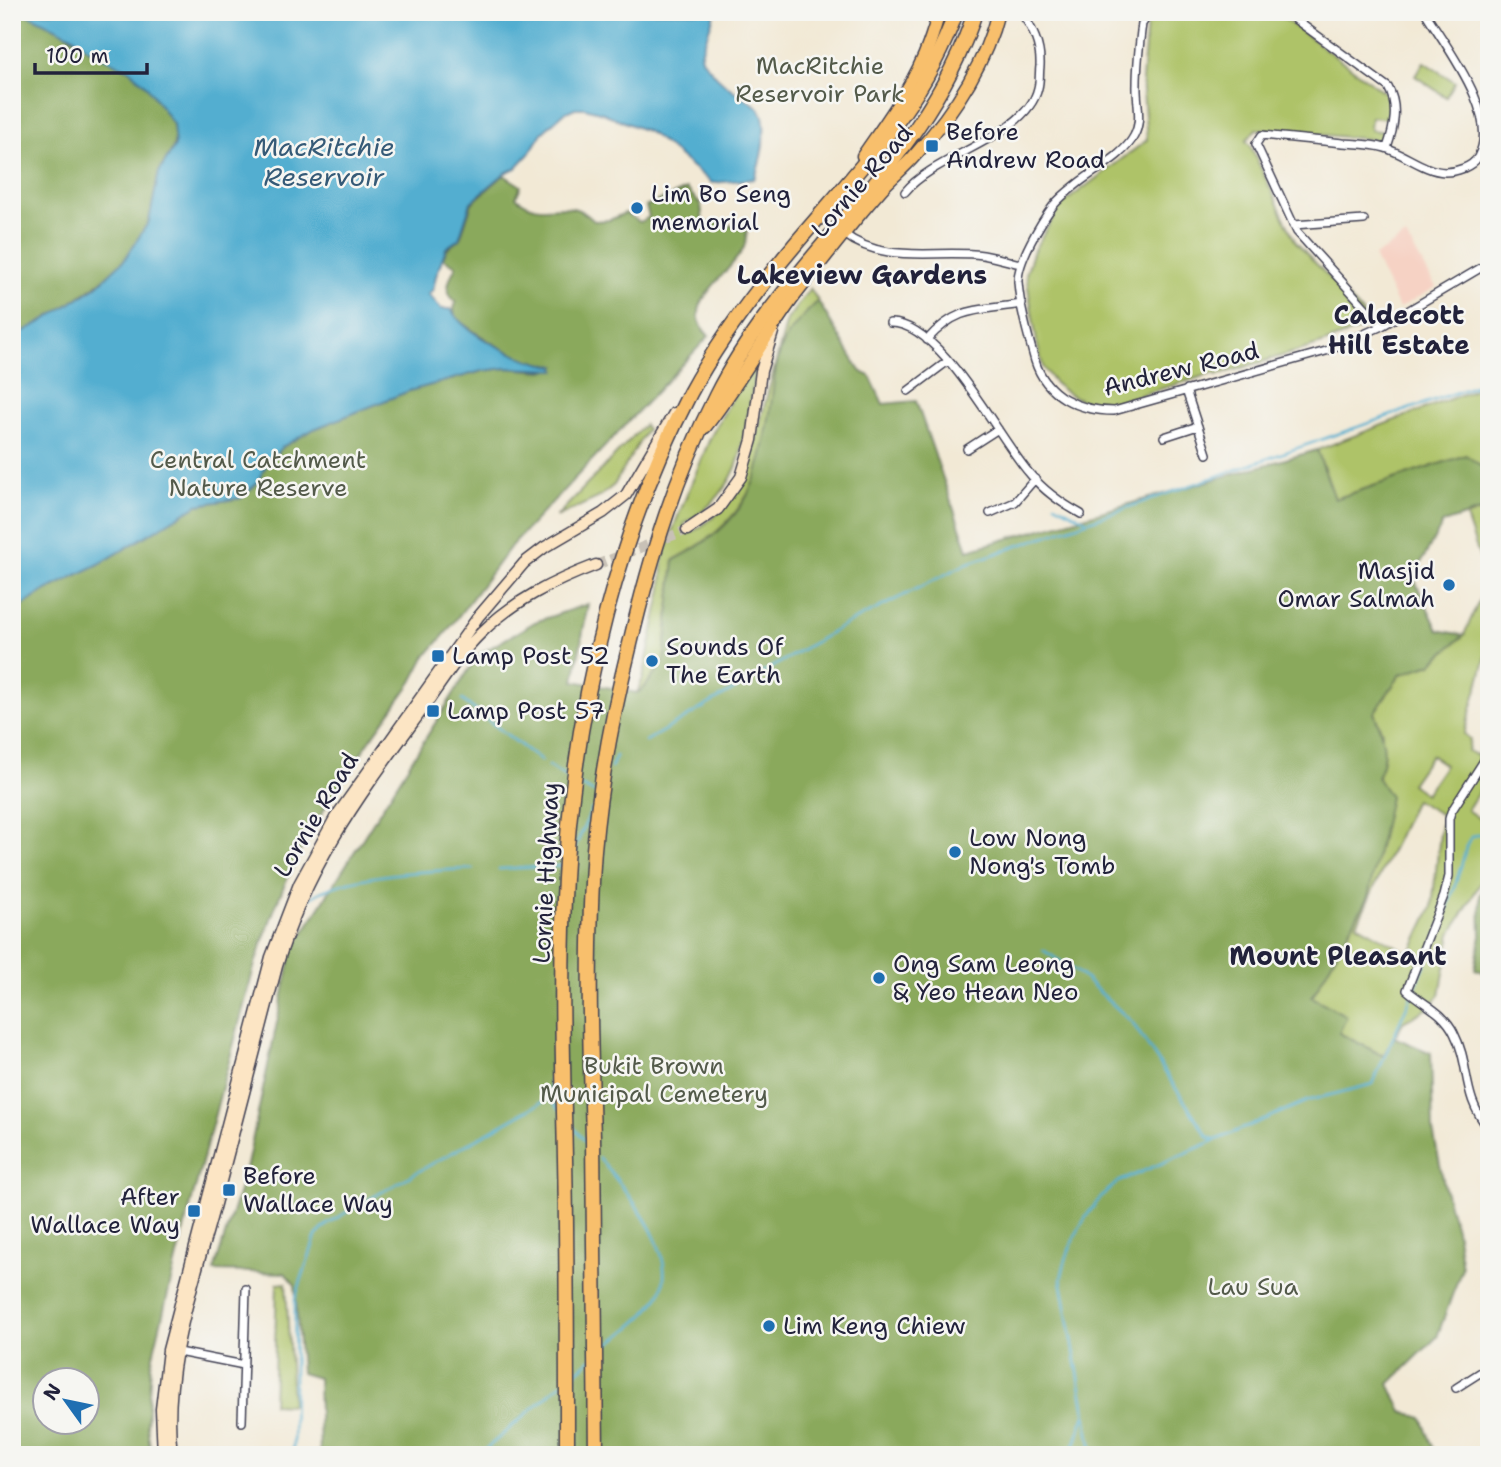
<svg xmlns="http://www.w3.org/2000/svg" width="1501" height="1467" font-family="'Shantell Sans',sans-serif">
<rect width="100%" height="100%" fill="#f6f6f2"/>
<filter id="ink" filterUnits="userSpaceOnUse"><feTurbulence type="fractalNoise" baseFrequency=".0143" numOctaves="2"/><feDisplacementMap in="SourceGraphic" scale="14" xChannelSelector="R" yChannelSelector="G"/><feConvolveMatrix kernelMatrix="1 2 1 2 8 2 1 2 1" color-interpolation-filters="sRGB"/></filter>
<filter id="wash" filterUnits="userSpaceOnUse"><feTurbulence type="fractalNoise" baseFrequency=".00686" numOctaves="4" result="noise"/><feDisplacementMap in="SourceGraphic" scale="28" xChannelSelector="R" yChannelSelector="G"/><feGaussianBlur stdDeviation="1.57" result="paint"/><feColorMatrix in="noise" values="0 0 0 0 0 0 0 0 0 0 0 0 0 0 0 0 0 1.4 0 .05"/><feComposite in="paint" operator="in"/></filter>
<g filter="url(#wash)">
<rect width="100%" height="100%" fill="#f2e9d5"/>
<path fill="#f6d2c4" d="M1406 236 1436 287 1399 308 1374 256Z"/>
<path fill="#aec367" stroke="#687251" stroke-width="2" fill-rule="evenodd" d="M1158 12H1275L1384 92 1389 102 1387 119 1371 117 1370 130 1386 132V135L1380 140 1256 129 1246 141 1250 145 1295 241 1364 315 1365 322 1361 329 1322 344 1217 375 1215 373 1116 402 1097 403 1083 401 1064 391 1053 381 1043 367 1037 343 1026 274 1034 250 1061 205 1147 140 1142 80 1147 23Z
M1424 62 1455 82 1446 97 1415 76Z
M810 288 818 301C811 309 798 319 794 329 788 343 786 360 782 375 761 464 762 513 674 560L664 662 644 688 637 693 643 678 662 589 663 558 676 521 711 436 760 349 740 456C730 488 712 507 684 524L689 534C715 519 731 503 746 476L787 320Z
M1489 384V472L1465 455 1335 499 1317 450Z
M644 425 647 429 614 485 598 498 556 517Z
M1489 508V556L1480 558 1466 517Z
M1489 578V646L1464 734 1470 739 1468 751 1478 756 1489 715V776L1467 810 1483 821 1489 812V868L1451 934 1440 995 1427 1009 1403 1022 1384 1056 1339 1033 1312 997 1368 897 1382 732 1374 713 1401 674 1431 664 1464 635ZM1431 755 1445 765 1425 794 1411 784ZM1415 800 1442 815 1432 907 1410 954 1357 924Z
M286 1283 292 1405 273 1404 277 1284Z"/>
<path fill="#8aa95c" stroke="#56664c" stroke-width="2" fill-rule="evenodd" d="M12 12C39 12 71 37 93 52 103 59 115 61 126 68 142 78 168 106 173 125 180 150 165 155 159 174 154 189 155 206 149 221 133 262 95 287 60 310 45 319 30 332 12 333Z
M504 175 521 186 516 197C546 223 564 191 594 221L610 220 625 213 640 222 649 217 646 206 687 189 701 205 703 224 721 223 747 230C746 235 746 242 744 247 731 275 676 305 709 336L512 545 445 634 425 657 412 682C378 730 341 778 312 830 287 872 270 918 255 964L177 1256 151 1364 147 1425 151 1455H12V913L15 908 12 901V619L22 606 46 590 101 563 197 505 241 498 256 484 267 464 283 447 314 429 409 391 483 371 506 368 543 371 555 366C516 361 486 340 455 318L454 309 456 302C442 291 450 278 456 266L443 258 447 249 460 239 472 203ZM46 1380H88V1422H46Z
M818 301 860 371 870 376 883 404 916 401 968 550 1317 450 1335 499 1466 455 1489 472V508L1443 523 1413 577 1438 630 1464 635 1431 664 1401 674 1374 713C1383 736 1389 755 1377 777L1390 797 1368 897 1312 997 1347 1016 1339 1033 1383 1056 1394 1037 1431 1053 1433 1131 1447 1198 1456 1229 1462 1268 1437 1337 1389 1384 1402 1411 1422 1418 1435 1452 1441 1455H320L318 1378 301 1373 295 1285 285 1273 214 1271 247 1165 292 951 478 655 535 622 588 604 574 681 637 693 644 688 664 662 674 560C749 521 759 484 771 405 774 384 775 361 784 342 792 326 806 314 818 301Z
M1489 878V975L1475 969 1481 936 1480 895Z"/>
<path fill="#52aed0" stroke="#3a6886" stroke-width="2" d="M23 12H715L700 56C709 69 720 82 734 91 742 97 754 102 760 110 770 123 760 166 754 179L712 183 657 138 646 131 603 113 585 108H575L564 113 542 133 529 154 516 168 505 173 471 202 459 239 446 248 436 276 433 290 428 294 441 309H451C465 336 525 362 555 366L556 370 506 368 482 371 409 391 314 429 282 447 267 464 256 484 241 498 197 505 101 563 46 590 22 606 12 619V333L22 332 40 323 96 287 125 259 149 221 159 172 175 146 173 124 145 84 128 69 95 54 72 36Z"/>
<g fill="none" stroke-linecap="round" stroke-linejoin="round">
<path stroke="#52aed0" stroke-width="2.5" d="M1055 504 1086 520
M462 700 541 761
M646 741 839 628 966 564 1489 381
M548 766 570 779
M611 768 616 756
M578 784 594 793
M572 854 592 809
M499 869 562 866
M310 898C348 873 427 871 473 869
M1043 950 1080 974 1132 1022 1208 1137 1214 1139
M556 1026 549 1098 559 1110
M570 1123 588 1145
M599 1158C625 1190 685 1256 657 1299 644 1320 619 1335 601 1351
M572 1376 591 1359
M487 1448 561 1384
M293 1455 295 1299 316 1236 328 1224 350 1210 549 1098
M1071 1455 1085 1415
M1093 1455 1061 1279C1068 1242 1088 1205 1118 1182L1307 1101 1373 1084C1406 1004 1446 929 1467 844L1471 837 1489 831"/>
</g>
</g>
<g filter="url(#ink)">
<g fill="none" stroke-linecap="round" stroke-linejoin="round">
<path stroke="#c8c1b6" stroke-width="10" stroke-dasharray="10 5" stroke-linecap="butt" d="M596 565 687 530"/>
<g stroke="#414052" stroke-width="10">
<path id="street" d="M1150 12 1142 24 1141 31C1139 48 1137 66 1137 84 1136 103 1143 119 1134 136 1124 155 1098 168 1081 181 1071 189 1061 196 1053 206 1041 222 1017 262 1018 282 1020 308 1028 336 1035 361 1046 396 1079 411 1114 411L1326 351 1382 326 1489 263
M1285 12 1388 87C1399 106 1394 128 1387 148
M905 192C934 155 1027 137 1038 88 1040 81 1039 73 1040 66 1041 47 1033 27 1020 12
M1293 225 1364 220
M844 234C885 265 936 249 983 255 995 257 1008 261 1020 264
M890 323C942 322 997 437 1030 474 1045 492 1061 503 1081 514
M1382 326 1297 232 1256 144 1262 135C1289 138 1316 140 1343 143 1356 144 1372 144 1385 148 1405 154 1424 171 1445 172 1456 172 1472 167 1478 157 1501 116 1447 48 1425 12
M927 340C958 305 979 311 1022 304
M1186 390 1207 454
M908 391 948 361
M1164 437 1198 426
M967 449 998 429
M990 513 1015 502 1035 479
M1489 747 1483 762 1451 812 1449 819V876L1444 896 1407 990C1423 1004 1444 1012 1454 1033 1471 1066 1461 1096 1489 1129
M173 1351 244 1365
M1456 1388 1489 1367
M242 1422 246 1289
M281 1455V1452"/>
</g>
<g stroke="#414052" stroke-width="13">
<path id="secondary" d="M687 530 718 509 741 477 752 440 761 371 773 332
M163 1455 161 1409 168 1350 271 957 299 884 335 818 478 617 524 563 545 547 603 513 626 495 674 413
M172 1455C162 1369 193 1286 215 1204 236 1125 256 1045 277 966 307 866 357 799 417 717 438 688 457 656 482 632 515 600 554 581 596 565"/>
</g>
<g stroke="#414052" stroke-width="15">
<path id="primary" d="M863 156C887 121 915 84 929 44 933 33 936 23 939 12
M705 427C738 386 763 338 795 295 823 259 852 222 882 188 893 176 906 166 916 154 952 114 985 65 998 12"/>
</g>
<g stroke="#414052" stroke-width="17">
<path id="highway" d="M567 1455C567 1356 567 1258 565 1159 563 1056 559 951 567 848 579 692 618 532 690 393 718 341 755 292 793 247 855 173 924 105 956 12
M596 1455C596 1349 595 1243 593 1137 590 1041 587 945 594 850 600 780 613 712 630 644 651 555 675 477 716 396 785 258 929 161 975 12"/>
</g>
<use href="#street" stroke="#fff" stroke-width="7"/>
<use href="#secondary" stroke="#fce5c4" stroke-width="10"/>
<use href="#primary" stroke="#f8bf6c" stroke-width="12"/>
<use href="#highway" stroke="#f8bf6c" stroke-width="14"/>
</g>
</g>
<g fill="#1f6fb2" stroke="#f6f6f2" stroke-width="2.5">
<rect x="925" y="139" width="14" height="14" rx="3.5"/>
<circle cx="637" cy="208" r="7"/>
<circle cx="1449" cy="585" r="7"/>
<rect x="431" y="649" width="14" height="14" rx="3.5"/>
<circle cx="652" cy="661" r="7"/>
<rect x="426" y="704" width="14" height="14" rx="3.5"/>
<circle cx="955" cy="852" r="7"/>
<circle cx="879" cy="978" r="7"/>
<rect x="222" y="1183" width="14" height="14" rx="3.5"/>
<rect x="187" y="1204" width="14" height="14" rx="3.5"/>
<circle cx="769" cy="1326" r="7"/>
</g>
<g text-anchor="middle" stroke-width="5" stroke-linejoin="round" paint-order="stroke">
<g font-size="24" fill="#535a4a" stroke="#f6f6f2">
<text x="820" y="74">MacRitchie<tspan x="820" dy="28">Reservoir Park</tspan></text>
<text x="258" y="468">Central Catchment<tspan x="258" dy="28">Nature Reserve</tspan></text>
<text x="654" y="1074">Bukit Brown<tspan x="654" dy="28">Municipal Cemetery</tspan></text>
<text x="1253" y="1295">Lau Sua</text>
</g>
<g font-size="24" fill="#22223b" stroke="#f6f6f2" text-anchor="start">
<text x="946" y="140">Before<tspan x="946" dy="28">Andrew Road</tspan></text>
<text x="651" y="202">Lim Bo Seng<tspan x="651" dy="28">memorial</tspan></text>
<text x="1435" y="579" text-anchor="end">Masjid<tspan x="1435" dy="28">Omar Salmah</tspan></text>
<text x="666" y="655">Sounds Of<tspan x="666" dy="28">The Earth</tspan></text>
<text x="452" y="664">Lamp Post 52</text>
<text x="447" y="719">Lamp Post 57</text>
<text x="969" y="846">Low Nong<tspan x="969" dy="28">Nong's Tomb</tspan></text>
<text x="893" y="972">Ong Sam Leong<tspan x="893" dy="28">&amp; Yeo Hean Neo</tspan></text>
<text x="243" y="1184">Before<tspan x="243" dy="28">Wallace Way</tspan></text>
<text x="180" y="1205" text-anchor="end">After<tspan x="180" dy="28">Wallace Way</tspan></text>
<text x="783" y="1334">Lim Keng Chiew</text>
</g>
<g font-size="24" fill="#22223b" stroke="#f6f6f2">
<text transform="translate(862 181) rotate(-49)" y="8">Lornie Road</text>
<text transform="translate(1181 369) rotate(-14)" y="8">Andrew Road</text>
<text transform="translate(316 815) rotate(-59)" y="8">Lornie Road</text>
<text transform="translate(546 873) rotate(-87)" y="8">Lornie Highway</text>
</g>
<g font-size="26" font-style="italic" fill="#355a77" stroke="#f6f6f2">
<text x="324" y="156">MacRitchie<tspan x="324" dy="30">Reservoir</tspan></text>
</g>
<g font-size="26" font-weight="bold" fill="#22223b" stroke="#f6f6f2">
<text x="862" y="284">Lakeview Gardens</text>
<text x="1399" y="324">Caldecott<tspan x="1399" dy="30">Hill Estate</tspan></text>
<text x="1338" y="965">Mount Pleasant</text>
</g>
</g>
<rect width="1501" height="1467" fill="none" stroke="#f6f6f2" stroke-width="42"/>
<g transform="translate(66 1401) rotate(303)"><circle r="33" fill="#f6f6f2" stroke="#a1a1a9" stroke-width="2"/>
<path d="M0-5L12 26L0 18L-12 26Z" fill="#1f6fb2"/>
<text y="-10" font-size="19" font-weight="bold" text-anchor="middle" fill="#22223b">N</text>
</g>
<path d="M35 63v10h112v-10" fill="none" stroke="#22223b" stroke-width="3.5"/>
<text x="46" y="63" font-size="21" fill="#22223b" stroke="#f6f6f2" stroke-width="5" paint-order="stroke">100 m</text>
</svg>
